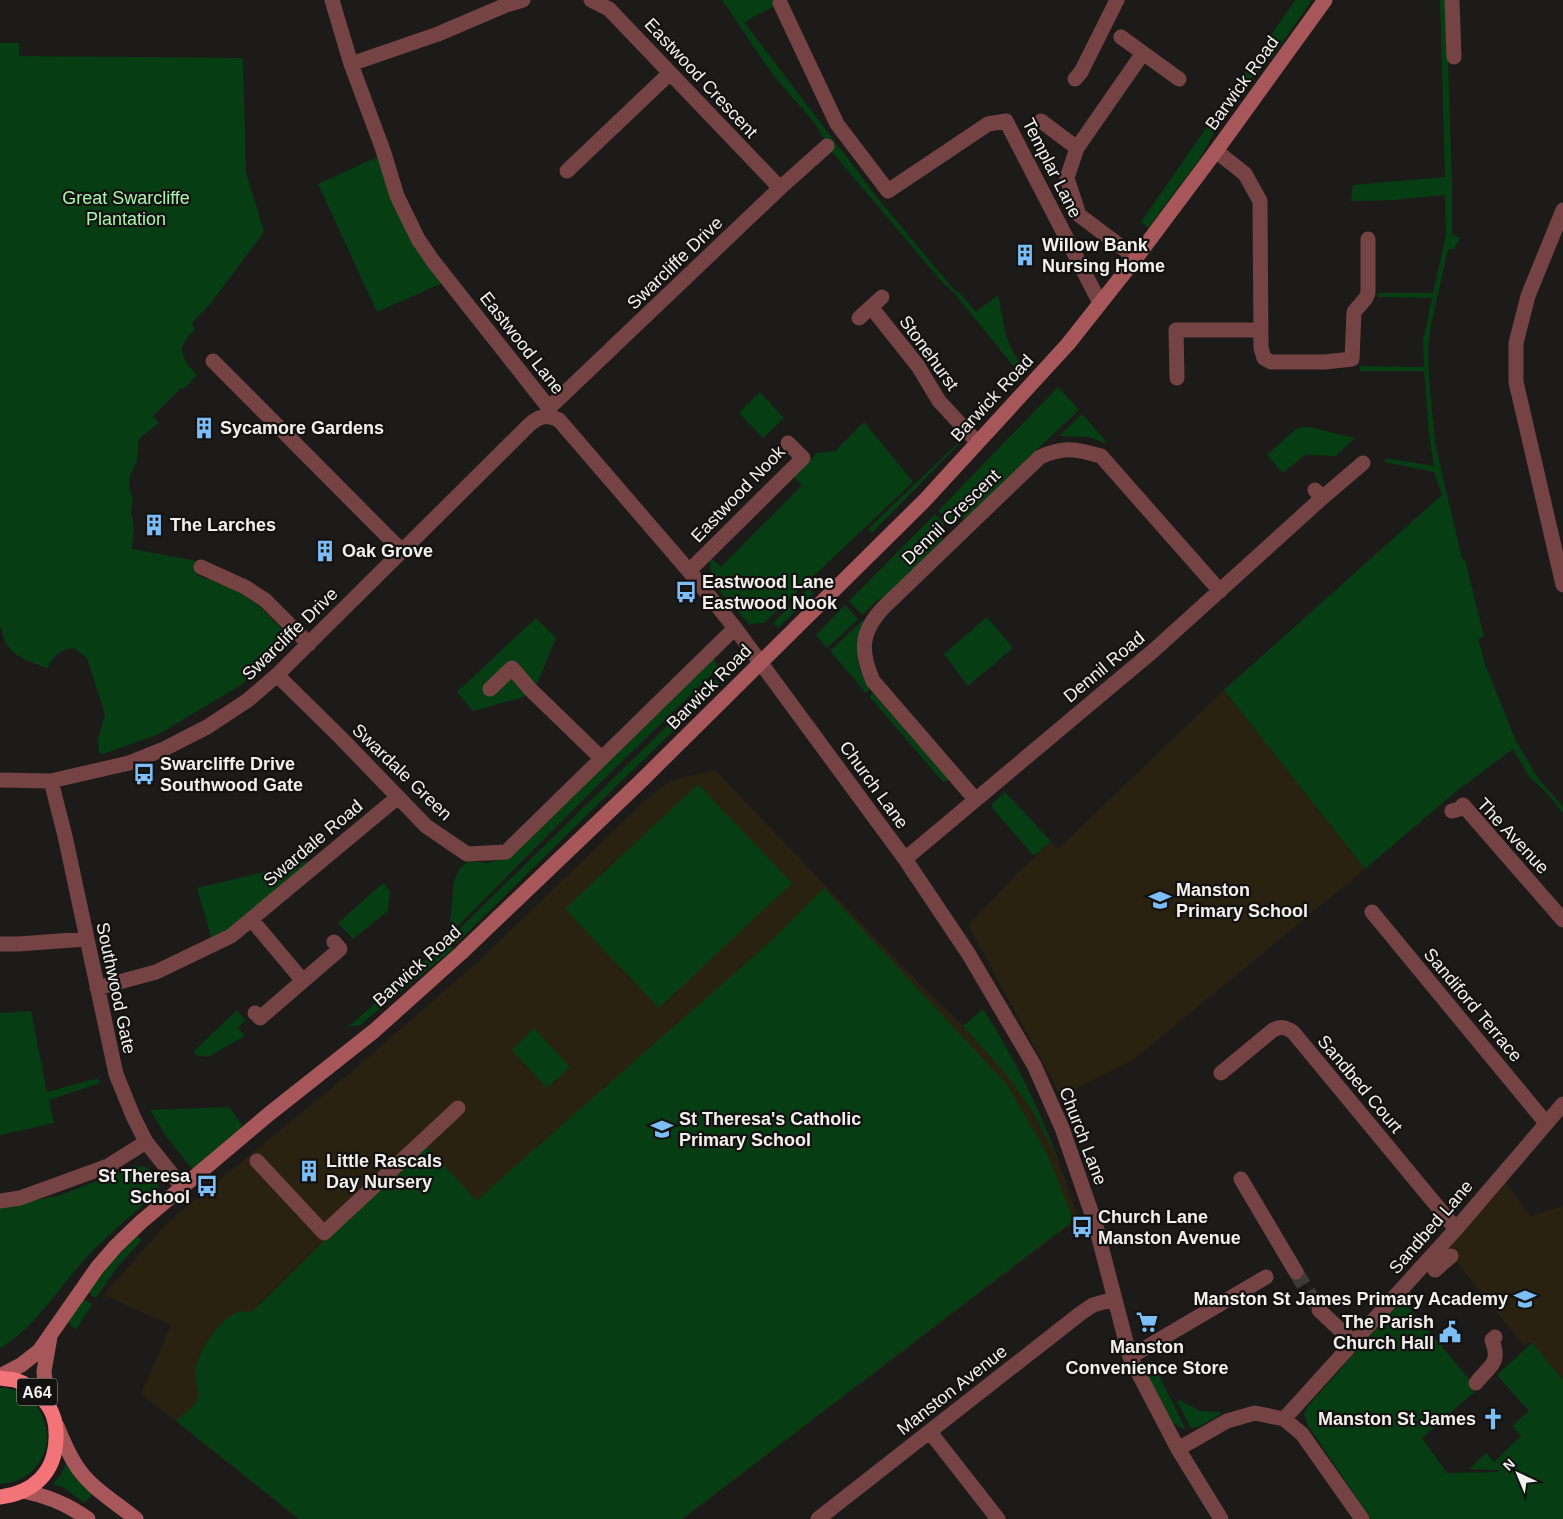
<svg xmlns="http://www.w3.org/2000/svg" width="1563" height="1519" font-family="Helvetica,sans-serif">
<rect width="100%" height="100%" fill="#1d1b19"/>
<path fill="#2a2211" d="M1224 690 1365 869 1133 1060 1061 1096 968 925 1018 873 1051 842 1058 849Z
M715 770 905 969 963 1026 1006 1074 1031 1109 1058 1159 1079 1220 1056 1235 683 1519H299L141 1394 171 1325 104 1295 166 1224 356 1068 481 959 651 795 672 780Z
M1506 1183 1530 1216 1563 1206V1380L1530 1342 1524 1346 1446 1249Z"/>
<path fill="#073d13" d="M722 0H778L780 3 744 22 880 201 955 291 959 292 976 312 998 295 1006 336 1012 350 1023 369 1019 373 955 294 942 282 827 146C818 122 800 107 784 88 761 61 743 29 722 0Z
M1295 0H1312L1272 58H1269L1259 53Z
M1440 0H1446L1452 184V234L1460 238 1454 249H1448L1431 325 1428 348 1429 377 1435 443 1462 559 1465 560 1484 637 1478 639 1485 664 1516 741 1538 778 1563 807V813L1544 790 1530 778 1513 749 1453 794 1365 869 1224 690 1442 495 1434 472 1385 462V458L1434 466 1429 434 1424 371H1360V366L1424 367 1423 338 1425 332 1432 298 1377 297V293H1433L1446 235 1445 195 1394 200 1351 201 1353 185 1445 177Z
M0 43H19V56L243 58 246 172 264 232 210 304 192 323 195 330C174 347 182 359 197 375L184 389 181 388 153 416 159 423 139 439 137 460 130 476 129 486 133 500 131 512 134 527 132 549 202 562 197 575 237 590 260 607 291 638 241 685 159 734 103 754 99 753 98 739 105 715 87 658 74 648C59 650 55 656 47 668 34 663 15 658 7 645 3 639 3 632 0 626Z
M1254 59 1263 67 1242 88 1237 85Z
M1220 108 1225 112 1201 157 1148 228 1141 222Z
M384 154 397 196 449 280 377 312 318 184Z
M1058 387 1079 410 1029 457 969 520 957 518 948 521 938 511Z
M760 392 784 418 763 438 739 413Z
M1082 414 1106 441 1104 443 1090 437 1059 436Z
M864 422 913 482 764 623 749 624 712 583 710 560 712 559 721 567 802 485 794 477 817 453 835 451Z
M1303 427H1309L1355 438 1336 456 1308 455 1302 457 1283 473 1267 455 1296 429Z
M959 442 960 443 872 533 868 529Z
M935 514 944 524 941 534 944 545 884 601 880 598 862 615 849 601Z
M809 588 814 593 778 628 773 623Z
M845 605 858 619 827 648 816 635Z
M987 617 1013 648 968 686 944 654Z
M536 618 556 638 537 684 524 697 473 711 457 692Z
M862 621H865C858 649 852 663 870 689L866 693 830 651Z
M714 658 718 668 590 793 449 935 454 881 460 868 469 861 488 863 506 858Z
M715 679 721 685 609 793 457 943 451 937Z
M873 693 949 780 943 782 869 696Z
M698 784 792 883 659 1008 565 909Z
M1005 792 1051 841 1034 856 993 809 992 804Z
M310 861 238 923 212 940 197 888Z
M383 883 390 891 388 911 353 939 338 923Z
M824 888 1008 1086 1047 1154 1074 1220 682 1519H299L176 1421C182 1415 192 1409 196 1402 202 1393 195 1385 195 1377 194 1357 217 1322 235 1313 240 1310 247 1313 253 1311L321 1244 426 1146 477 1201 496 1183 771 941Z
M447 942 453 949 360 1025 348 1027Z
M983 1009C1014 1057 1038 1106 1058 1159L1031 1109 1006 1074 963 1026Z
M237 1010 245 1020 238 1028 245 1036 208 1057 196 1055 194 1051Z
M31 1011 47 1092 98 1078 100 1083 49 1100 54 1123 0 1135V1013Z
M534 1028 570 1067 547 1088 512 1050Z
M229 1107 244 1128 193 1170 166 1136 150 1110Z
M135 1166C151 1165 161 1176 158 1192 134 1213 109 1233 87 1257 61 1285 33 1330 0 1348V1206L58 1196Z
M137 1236 142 1240 117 1267 96 1298 88 1293 109 1265Z
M84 1299 92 1304 76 1330 68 1322Z
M1402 1299 1474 1385V1392L1422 1438 1447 1473 1497 1472 1500 1470 1469 1469 1486 1453 1494 1462 1521 1436 1512 1426 1529 1411 1497 1375 1532 1343 1563 1380V1519H1371L1307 1424 1304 1414 1308 1406Z
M1153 1363 1185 1428 1184 1429 1173 1423 1143 1370Z
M0 1388C8 1387 18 1391 25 1396 64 1424 48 1482 0 1484Z
M1179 1400 1200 1411 1220 1412 1221 1414 1200 1426 1191 1428 1177 1402Z
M66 1463 92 1494 85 1503 64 1488 53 1484 61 1475Z"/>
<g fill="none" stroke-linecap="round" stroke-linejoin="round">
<path stroke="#3d3b39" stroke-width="15" stroke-dasharray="15 8" stroke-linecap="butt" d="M1296 1272 1319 1310"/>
<path stroke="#754343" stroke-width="15" d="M332 0 351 64 383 150 397 196 418 239 433 261 549 408 551 416
M591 0 609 9 780 188
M1452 0 1454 57
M780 3 837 124 888 191 988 124 1006 121 1100 303
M1121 37 1143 53
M351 64 438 34 506 5 523 0
M1075 79 1081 72 1117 0
M1041 121 1077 148
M1216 151 1245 174 1260 201 1261 348 1264 358 1271 362H1325L1352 359 1354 312 1366 298 1368 293V239
M567 171 670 73
M1563 210 1528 296 1516 343V382L1563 585
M1136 258 1079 215 1067 178 1077 148 1143 53 1179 79
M871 307 918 366 939 401 977 442
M859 318 882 297
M213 361 401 550
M1177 378 1176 330H1261
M549 408 780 188 827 146
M1322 498 1363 463
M201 567 245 587 265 600 309 644
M689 571 803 458 788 443
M277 675 341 738 426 826 467 854 506 852 735 628
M490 689 512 668 530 689 601 758
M0 780 51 781 129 763 164 749 207 727 248 700 277 675 530 424C540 416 547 414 559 420L689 571 735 628 905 859 968 953 1034 1065 1062 1128 1095 1223 1130 1357 1178 1449 1221 1519
M51 781 65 836 116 1074 133 1116 146 1142 182 1187
M975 799 873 681C860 651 860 632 884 607L1040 457C1064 446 1076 449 1101 456L1220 591
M1452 811 1459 809 1463 805 1563 920
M905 859 1153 651 1322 498 1315 490
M1372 912 1546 1123
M251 919 303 981
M0 944H19L86 939
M97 988 156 972 231 936 398 797
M255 1013 260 1018 340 949 334 942
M1221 1073 1273 1030C1281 1026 1285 1027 1293 1032L1456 1229
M257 1161 324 1233 458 1108
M1241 1179 1296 1272
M0 1201 20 1198 108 1166 146 1142
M1435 1270 1451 1256
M1319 1310 1354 1343
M1130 1357 1266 1277
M1476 1383C1490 1365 1501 1364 1492 1340L1495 1337
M1284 1419 1456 1229 1563 1104
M930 1432 998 1519
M1178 1449 1227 1421 1255 1413 1284 1419 1302 1434 1362 1519
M818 1519 1081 1313 1093 1305 1114 1299"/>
<path stroke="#a75759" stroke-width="15" d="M0 1376 21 1365 39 1351 97 1268 116 1246 141 1222 269 1114 374 1031 461 953 640 782 925 500 1068 344 1136 258 1216 151 1325 0
M47 1403 44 1371 50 1337
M57 1426C63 1441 70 1458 80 1471 94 1490 118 1504 136 1519
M23 1491C47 1496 68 1504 88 1519"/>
<path stroke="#f27478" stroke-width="15" d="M0 1378C5 1379 11 1379 15 1380 25 1383 34 1390 41 1397 53 1409 57 1422 56 1439 55 1473 33 1493 0 1497"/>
</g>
<defs>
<g id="building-bare" transform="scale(1.725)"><path d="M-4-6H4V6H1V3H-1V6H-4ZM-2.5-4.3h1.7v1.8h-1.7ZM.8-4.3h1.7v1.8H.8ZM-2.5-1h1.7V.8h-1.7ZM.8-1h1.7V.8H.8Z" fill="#7bbef8" stroke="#141210" stroke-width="2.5" paint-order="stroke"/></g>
<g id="bus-bare" transform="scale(1.725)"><path d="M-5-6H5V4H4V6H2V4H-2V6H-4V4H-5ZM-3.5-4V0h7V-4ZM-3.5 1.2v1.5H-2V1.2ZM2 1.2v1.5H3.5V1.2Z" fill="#7bbef8" stroke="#141210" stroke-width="2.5" paint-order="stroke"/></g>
<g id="school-bare" transform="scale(1.725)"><path d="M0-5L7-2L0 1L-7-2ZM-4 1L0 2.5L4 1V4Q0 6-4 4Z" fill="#7bbef8" stroke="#141210" stroke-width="2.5" paint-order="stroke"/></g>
<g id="supermarket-bare" transform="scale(1.725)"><path d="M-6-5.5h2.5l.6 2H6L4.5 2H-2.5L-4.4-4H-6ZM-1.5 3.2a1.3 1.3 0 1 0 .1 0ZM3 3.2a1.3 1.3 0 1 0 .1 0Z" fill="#7bbef8" stroke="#141210" stroke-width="2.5" paint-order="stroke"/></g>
<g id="civic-bare" transform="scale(1.725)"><path d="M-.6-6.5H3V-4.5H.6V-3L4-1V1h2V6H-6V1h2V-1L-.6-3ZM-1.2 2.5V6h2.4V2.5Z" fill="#7bbef8" stroke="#141210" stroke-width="2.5" paint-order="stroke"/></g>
<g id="church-bare" transform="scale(1.725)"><path d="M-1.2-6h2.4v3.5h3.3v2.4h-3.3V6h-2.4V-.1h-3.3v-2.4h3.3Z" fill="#7bbef8" stroke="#141210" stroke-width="2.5" paint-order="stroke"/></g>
</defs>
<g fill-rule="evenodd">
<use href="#building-bare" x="1025" y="255"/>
<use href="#building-bare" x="204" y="428"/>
<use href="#building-bare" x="154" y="525"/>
<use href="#building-bare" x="325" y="551"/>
<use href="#bus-bare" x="686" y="592"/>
<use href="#bus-bare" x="144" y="774"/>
<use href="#school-bare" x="1160" y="900"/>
<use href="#school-bare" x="662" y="1129"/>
<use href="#building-bare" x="309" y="1171"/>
<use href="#bus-bare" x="207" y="1186"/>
<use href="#bus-bare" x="1082" y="1227"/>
<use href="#school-bare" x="1525" y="1299"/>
<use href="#supermarket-bare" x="1147" y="1322"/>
<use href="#civic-bare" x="1450" y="1332"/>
<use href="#church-bare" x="1493" y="1419"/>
</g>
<g text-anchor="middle" stroke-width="4.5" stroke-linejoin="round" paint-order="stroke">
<rect fill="#141210" stroke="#b0aead" stroke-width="1" x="17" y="1378.5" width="40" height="27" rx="4"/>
<g font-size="16" font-weight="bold" fill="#f3f1f0">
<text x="37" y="1398">A64</text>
</g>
<g font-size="18" fill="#f3f1f0" stroke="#141210">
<text transform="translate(701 78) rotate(47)" y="6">Eastwood Crescent</text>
<text transform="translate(1242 83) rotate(-54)" y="6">Barwick Road</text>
<text transform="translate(1052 168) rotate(63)" y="6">Templar Lane</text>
<text transform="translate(675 263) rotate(-44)" y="6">Swarcliffe Drive</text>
<text transform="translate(522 343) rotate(52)" y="6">Eastwood Lane</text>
<text transform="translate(929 353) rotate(54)" y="6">Stonehurst</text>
<text transform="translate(992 398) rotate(-47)" y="6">Barwick Road</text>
<text transform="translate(738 494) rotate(-46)" y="6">Eastwood Nook</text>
<text transform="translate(951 517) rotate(-44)" y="6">Dennil Crescent</text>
<text transform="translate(290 634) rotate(-44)" y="6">Swarcliffe Drive</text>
<text transform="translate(1104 667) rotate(-40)" y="6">Dennil Road</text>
<text transform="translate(709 687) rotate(-45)" y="6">Barwick Road</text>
<text transform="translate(402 772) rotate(44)" y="6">Swardale Green</text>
<text transform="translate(874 785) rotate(54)" y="6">Church Lane</text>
<text transform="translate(1513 836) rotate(47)" y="6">The Avenue</text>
<text transform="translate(313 843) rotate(-40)" y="6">Swardale Road</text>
<text transform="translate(417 966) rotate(-42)" y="6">Barwick Road</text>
<text transform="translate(116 988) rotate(78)" y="6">Southwood Gate</text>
<text transform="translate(1473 1005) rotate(50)" y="6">Sandiford Terrace</text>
<text transform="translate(1360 1084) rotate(50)" y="6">Sandbed Court</text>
<text transform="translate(1083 1136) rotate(69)" y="6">Church Lane</text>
<text transform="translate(1431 1227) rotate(-49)" y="6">Sandbed Lane</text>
<text transform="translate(952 1390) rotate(-38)" y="6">Manston Avenue</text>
</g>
<g font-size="18" fill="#a8f6ae" stroke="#141210">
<text x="126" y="204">Great Swarcliffe<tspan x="126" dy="21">Plantation</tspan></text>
</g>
<g font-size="18" font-weight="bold" fill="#f3f1f0" stroke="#141210" text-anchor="start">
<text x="1042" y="251">Willow Bank<tspan x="1042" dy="21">Nursing Home</tspan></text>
<text x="220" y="434">Sycamore Gardens</text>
<text x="170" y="531">The Larches</text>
<text x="342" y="557">Oak Grove</text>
<text x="702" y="588">Eastwood Lane<tspan x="702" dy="21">Eastwood Nook</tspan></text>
<text x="160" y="770">Swarcliffe Drive<tspan x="160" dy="21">Southwood Gate</tspan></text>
<text x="1176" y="896">Manston<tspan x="1176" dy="21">Primary School</tspan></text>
<text x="679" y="1125">St Theresa's Catholic<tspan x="679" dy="21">Primary School</tspan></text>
<text x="326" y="1167">Little Rascals<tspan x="326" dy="21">Day Nursery</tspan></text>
<text x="190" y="1182" text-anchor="end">St Theresa<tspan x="190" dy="21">School</tspan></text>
<text x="1098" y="1223">Church Lane<tspan x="1098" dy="21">Manston Avenue</tspan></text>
<text x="1508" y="1305" text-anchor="end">Manston St James Primary Academy</text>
<text x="1434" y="1328" text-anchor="end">The Parish<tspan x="1434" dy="21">Church Hall</tspan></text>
<text x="1147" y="1353" text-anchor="middle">Manston<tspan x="1147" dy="21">Convenience Store</tspan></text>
<text x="1476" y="1425" text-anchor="end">Manston St James</text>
</g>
</g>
<g transform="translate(1518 1474) rotate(316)" stroke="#141210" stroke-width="4" paint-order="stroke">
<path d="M0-4L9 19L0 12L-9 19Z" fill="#f3f1f0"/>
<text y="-8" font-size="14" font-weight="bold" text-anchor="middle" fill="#f3f1f0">N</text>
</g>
</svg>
